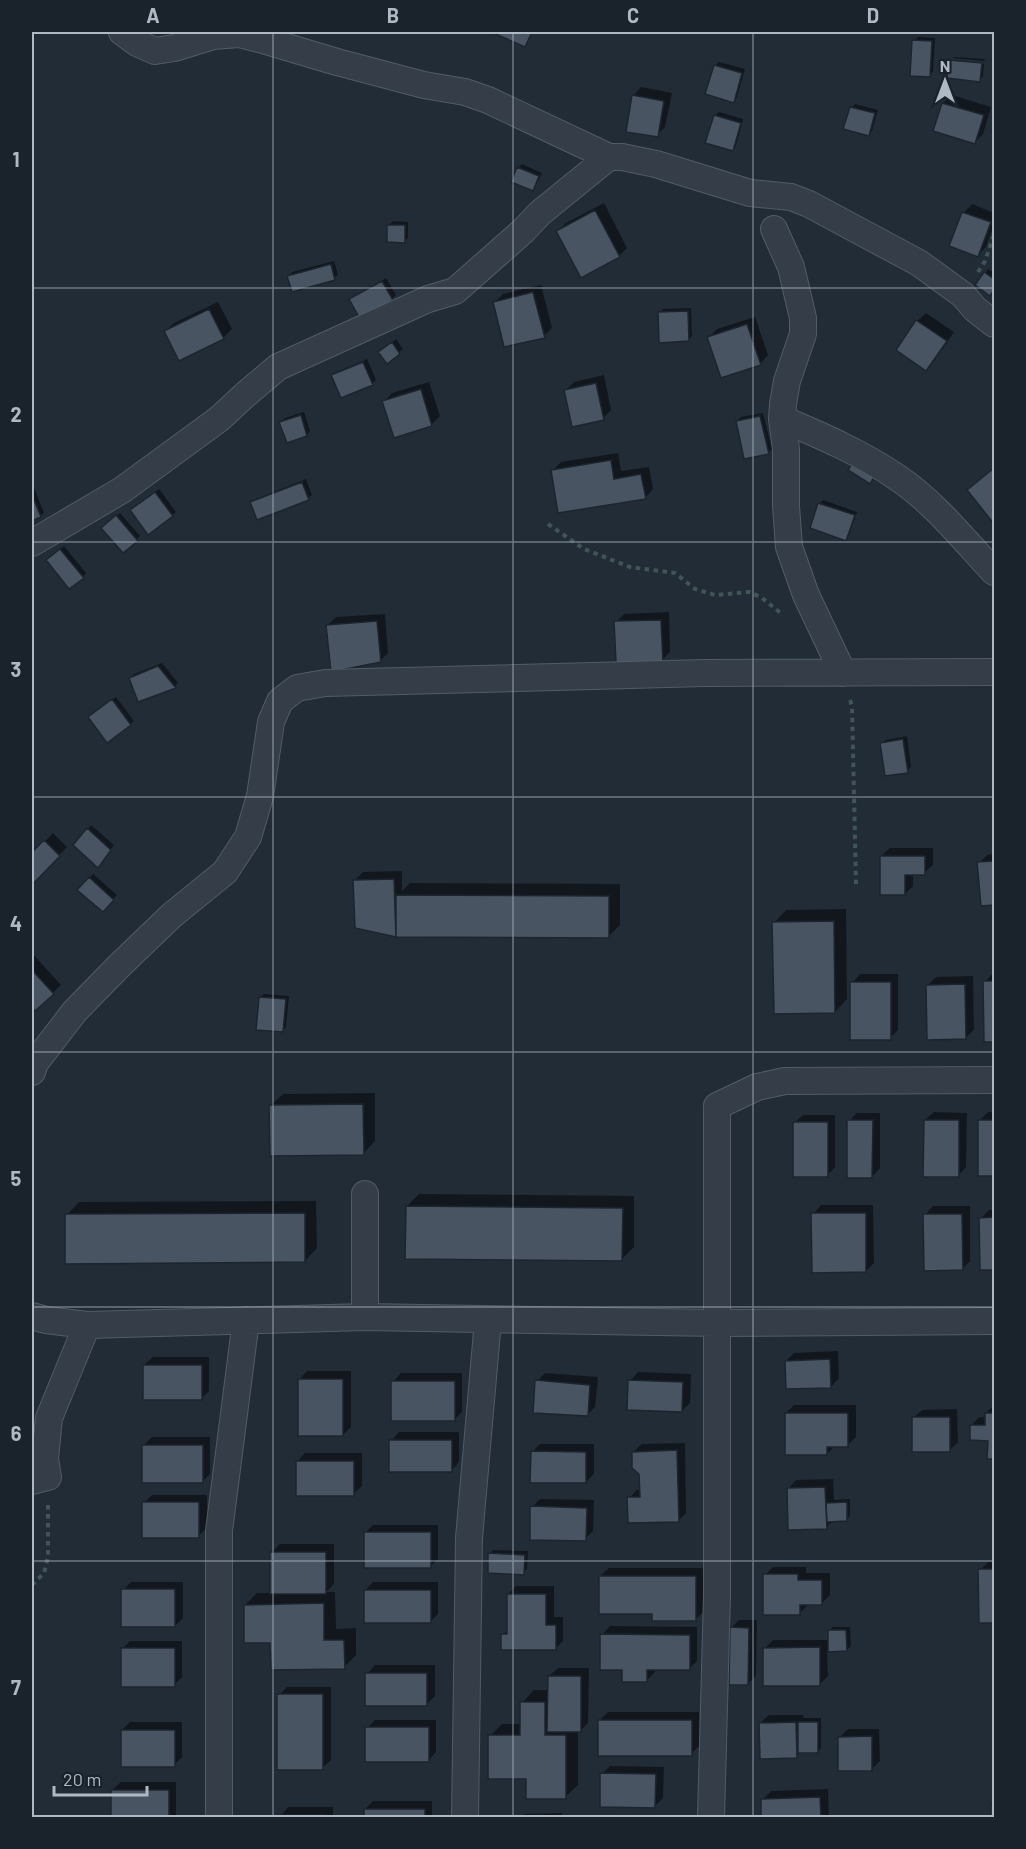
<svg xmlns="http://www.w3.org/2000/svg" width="1026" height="1849" font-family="Barlow,sans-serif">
<rect width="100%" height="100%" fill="#212c37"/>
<path fill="#0007" d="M495 32H533L524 45Z
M918 37 935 38 933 72 929 75 914 41Z
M954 57 985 59 984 61 952 58Z
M951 59V61L984 64 983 76 980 80 948 77Z
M719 62 745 69 737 97 733 101 715 66Z
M641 87 672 93 665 127 657 135 633 96Z
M952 95 991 107 983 134 975 142 943 103Z
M855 104 878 110 872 131 868 135 851 108Z
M719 112 743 119 736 146 732 150 715 116Z
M522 164 542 173 536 185 533 189 518 168Z
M604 203 627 248 619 256 558 231 566 223Z
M972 204 994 213V224L986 247 978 255 951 245 964 213Z
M393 221 408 222V238L404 241 389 225Z
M334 261 338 275 334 278 289 276 292 272Z
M988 269 994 273V289L990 294 985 273Z
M386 278 396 295 392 299H351Z
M541 285 552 328 544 336 495 302 503 294Z
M218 302 232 329 223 338 180 359 166 331 174 323Z
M691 308 692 336 688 340 660 313 663 309Z
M926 313 954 332 934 361 926 369 898 350 917 321Z
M755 317 768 355 760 364 709 338 717 329Z
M396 339 403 349 387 362 384 349Z
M367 359 376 380 372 384 333 375 337 372Z
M604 375 611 410 603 418 566 390 574 382Z
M429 382 440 416 432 424 395 436 384 402 392 393Z
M304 412 310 431 307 435 281 422 285 418Z
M763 413 772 449 768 453 737 421 741 417Z
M618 453 621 471 649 467 653 489 645 498 553 470 561 462Z
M994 468V522L969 490Z
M306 479 312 495 308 498 252 502 256 499Z
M32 483 44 513 40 516 32 520Z
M159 489 176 512 172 515 136 507Z
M823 500 857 512 849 535 846 539 819 504Z
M120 513 140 536 123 551 106 525Z
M64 546 86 573 83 577 52 556Z
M669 612 670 652 662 660 616 622 624 614Z
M385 614 388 653 380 661 328 625 336 617Z
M162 663 178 683 175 686 139 700 130 678 134 674Z
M116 697 134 721 130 724 93 714Z
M907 736 911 767 907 771 882 743 886 740Z
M91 825 114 845 101 862 88 829Z
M53 833 67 847 32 883V855Z
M890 848H933V865L924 873H913V886L905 894 881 856Z
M994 854V903L982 904 979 863 987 855Z
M402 871V891L410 883 620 884V925L608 937 396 936 356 927 355 880 363 872Z
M93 874 117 895 103 910 79 890Z
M846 909 847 999 835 1012 774 923 786 910Z
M32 953 61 985 36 1009 32 1005Z
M993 973H994V1041H986L985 982Z
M860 974H898V1030L890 1038 852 983Z
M973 976 974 1030 965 1038 928 985 936 977Z
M264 994 289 996 286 1027 282 1031 260 998Z
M375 1093V1141L363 1154 270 1106 283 1094Z
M934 1112 967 1113 966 1167 958 1176 925 1120Z
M988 1112H994V1175H980V1120Z
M857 1113H880V1168L872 1177 849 1121Z
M803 1115H835V1167L827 1176 794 1123Z
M419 1194 634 1196V1247L622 1259 407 1206Z
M316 1201 317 1248 305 1261 67 1215 79 1202Z
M821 1205H873L874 1263 866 1271 813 1214Z
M933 1206H970V1261L962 1269 925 1215Z
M989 1210H994V1268H981V1218Z
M838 1351 839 1378 831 1387 786 1361 794 1353Z
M153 1357H209V1391L201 1399 144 1365Z
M307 1371H351V1427L343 1435 299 1380Z
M638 1372 691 1374 690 1403 682 1411 630 1381Z
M401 1373H462V1412L454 1420 393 1382Z
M545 1373 598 1377 595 1407 587 1415 537 1381Z
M794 1405H856V1437L847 1446H835L827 1454 786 1413Z
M994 1405V1458H989V1439L971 1426 979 1417H986V1413Z
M957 1409 958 1442 950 1450 913 1418 922 1410Z
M399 1432H459V1462L451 1471 391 1441Z
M152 1437H210V1474L202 1482 144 1445Z
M685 1443 686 1513 678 1521 629 1498 637 1490H641V1473L633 1452 642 1444Z
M540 1444H594V1474L586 1482 532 1452Z
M305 1453H362V1486L353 1494 297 1462Z
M833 1479 834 1500 850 1499V1516L846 1520H833L826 1528 788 1489 796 1480Z
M32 1482 34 1543 32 1545Z
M152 1495H207V1528L198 1536 144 1503Z
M540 1499 594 1500 593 1531 585 1539 532 1507Z
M373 1525H438V1559L430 1567 365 1533Z
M280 1544H334V1584L326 1592H335L336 1629 356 1628V1655L344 1667 272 1642 245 1605 257 1593H271V1553Z
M493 1550 528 1551 527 1569 523 1573 490 1554Z
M988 1562H994V1622H980V1570Z
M773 1567H806V1573H830V1595L822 1603 808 1605 800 1613 765 1575Z
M609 1568H703V1612L695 1620 653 1612 600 1576Z
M131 1582H183V1618L175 1626 123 1590Z
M373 1582H438V1614L430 1622 365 1591Z
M516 1586H554V1617H563V1641L555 1649 503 1635 508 1629V1594Z
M739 1620H757L756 1676 748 1684 731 1628Z
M610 1626 697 1627V1661L689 1669 655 1668V1672L646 1681 623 1668 602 1635Z
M833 1627H850L851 1646 847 1650H827L828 1676 820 1684 765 1648 773 1640H829V1631Z
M130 1641H182V1677L174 1685 122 1649Z
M375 1665H435V1696L427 1704 367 1674Z
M558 1668H589L588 1723 580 1731H578V1785L565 1797 528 1777 490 1736 502 1724H522V1703L534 1690H549V1676Z
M287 1687H331V1760L322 1768 279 1695Z
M608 1712H699V1746L691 1754 600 1720Z
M769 1715H803L804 1718H821V1748L818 1752H801L796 1757 760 1723Z
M375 1720H436V1752L428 1761 367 1728Z
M130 1722H182V1757L174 1765 122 1730Z
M848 1729H879L880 1761 872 1769 839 1738Z
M610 1766 664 1767 663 1798 655 1806 602 1774Z
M121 1782H176V1817L112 1818V1790Z
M828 1789 829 1817 763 1818 762 1800 771 1791Z
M373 1801H432V1818H365V1809Z
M288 1807H333V1818H279Z
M562 1813V1818H520L524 1814Z"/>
<path fill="#485461" stroke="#1c252f" stroke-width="1.5" d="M491 32H532L525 47Z
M912 40 932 41 930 77 910 76Z
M949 60 982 63 980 82 947 78Z
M714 65 742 73 734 103 705 94Z
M632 95 664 101 658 137 626 132Z
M942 103 984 115 975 144 933 131Z
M850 107 875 113 869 136 843 129Z
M714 115 741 123 733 151 705 143Z
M517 167 539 176 533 191 511 182Z
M595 210 620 257 581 278 556 231Z
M962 212 991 222 978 257 949 246Z
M387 225H405V243L387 242Z
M331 264 335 280 292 292 287 276Z
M984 272 994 279V290L990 296 975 285Z
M382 281 393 300 360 319 349 299Z
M533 292 545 338 504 347 493 302Z
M209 309 224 339 179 361 164 331Z
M688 311 689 341 659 343 658 312Z
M916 320 947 341 926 371 896 350Z
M747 324 761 365 721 378 707 337Z
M392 342 400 354 387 364 378 352Z
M363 362 373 385 341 398 331 375Z
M596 383 604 420 572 427 564 390Z
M421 389 432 426 394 438 382 401Z
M301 415 307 436 287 443 279 422Z
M760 416 769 454 744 459 736 421Z
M857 456 879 469 870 484 848 470Z
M611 460 614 479 641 474 646 499 558 513 551 470Z
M994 468V524L967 490Z
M302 482 309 500 257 520 250 502Z
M155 492 173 516 148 535 130 510Z
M32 495 41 517 32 521Z
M818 503 855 515 846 541 810 528Z
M116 515 138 541 123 553 101 528Z
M60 549 84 578 69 589 46 560Z
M661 620 663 662 616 663 614 621Z
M377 621 381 662 331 672 326 625Z
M158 666 176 688 138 702 129 678Z
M112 699 131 725 107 743 88 717Z
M903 739 908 773 885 776 880 743Z
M87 828 111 850 98 868 73 845Z
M44 840 60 856 32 885V852Z
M880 856H925V875H905V895H880Z
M994 861V905L981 906 977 862Z
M89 877 114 900 103 912 77 890Z
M394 879 396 937 355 928 353 880Z
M396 895 609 896V938L396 937Z
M834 921 835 1013 774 1014 772 922Z
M32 970 54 994 35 1011 32 1007Z
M983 981H994V1042H984Z
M850 982H891V1040H850Z
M965 984 966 1039 927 1040 926 985Z
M259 997 286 999 283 1032 256 1030Z
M363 1104 364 1155 270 1156 269 1105Z
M847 1120H873L872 1178H847Z
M924 1120H959V1177H923Z
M978 1120H994V1176H978Z
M793 1122H828V1177H793Z
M406 1206 623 1208 622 1261 405 1259Z
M305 1213V1262L65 1264V1214Z
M811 1213H866V1272L812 1273Z
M923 1214H962L963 1270 924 1271Z
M994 1217V1270H980L979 1218Z
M830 1359 831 1388 786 1389 785 1361Z
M143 1365H202V1400H143Z
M298 1379H343V1436H298Z
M535 1380 590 1385 588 1416 533 1413Z
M628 1380 683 1382 682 1412 627 1410Z
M391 1381H455V1421H391Z
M785 1413H848V1447H827V1455H785Z
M985 1413H994V1459H987L988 1441 970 1440V1425H985Z
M912 1417H950V1452H912Z
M389 1440H452V1472H389Z
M142 1445H203V1483H142Z
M677 1450 679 1522 628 1523 627 1497H640L639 1474 632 1468V1452Z
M531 1451 586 1452V1483H530Z
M296 1461H354V1496H296Z
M825 1487 827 1529 788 1530 787 1488Z
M142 1502H199V1538H142Z
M847 1502V1521L827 1522 826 1503Z
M530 1506 587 1508 586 1541 530 1540Z
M364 1532H431V1568H364Z
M270 1552H326V1594H270Z
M488 1553 525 1555 524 1575 488 1573Z
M978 1569H994V1623H979Z
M763 1574H798V1580H822V1605H800V1615H763Z
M599 1576H696V1621H652V1614H599Z
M121 1589H175V1627H121Z
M364 1590H431V1623H364Z
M507 1594H546V1625H556V1650H501V1634H507Z
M324 1603V1640H344L345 1669 271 1670 270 1643H244V1605Z
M730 1627 749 1628 748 1685H729Z
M828 1630H846L847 1651 828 1652Z
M600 1634 690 1635V1670H647V1682H622V1670H600Z
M820 1647V1686H763V1648Z
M121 1648H175V1687H121Z
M365 1673H427V1706H365Z
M548 1676H581V1732H547Z
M277 1694H323V1770H277Z
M520 1702H545V1735H566V1799H526V1779H488V1735H520Z
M598 1720H692V1756H598Z
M796 1722 797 1758 760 1759 759 1723Z
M798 1722H818V1753H798Z
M365 1727H429V1762H365Z
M121 1730H175V1767H121Z
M872 1736V1771H838V1737Z
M600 1773 656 1774 655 1808 600 1807Z
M111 1790H169V1818H111Z
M820 1797 821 1818H761V1799Z
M991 1804H994V1818H991Z
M364 1809H425V1818H364Z
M278 1815H325V1818H278Z"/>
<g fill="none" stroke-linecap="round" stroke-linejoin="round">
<g stroke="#525c66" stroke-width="28">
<path id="minor" d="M122 32 137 43 155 51 174 48 213 36 239 34 263 40 337 62 424 85 465 92 488 100 609 157H622L656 164 750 193 791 197 809 204 919 263 963 295 975 309 994 324
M774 229 791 267 803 318V334L787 381 783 404 782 419 786 449V506L789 547 806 595 843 673
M782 419C822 436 862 453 898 478 935 503 964 540 994 572
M32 543 122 490 219 419 246 394 278 367 428 299 455 291 523 231 540 213 609 157
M32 1072 35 1063 75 1011 119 966 171 916 225 872 248 837 260 796 271 722 280 701 297 688 325 683 705 673 994 672
M365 1194V1317
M32 1316 46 1320 87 1325
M32 1481 48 1477 45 1459 49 1418 87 1325 365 1317 717 1323 994 1321
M219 1818V1531L246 1320
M465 1818 469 1538 488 1320
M711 1818 717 1595V1106L757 1087 785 1081 994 1080"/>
</g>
<path stroke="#415556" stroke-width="4" stroke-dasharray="4.5 4.5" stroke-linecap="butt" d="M978 272 985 261 994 235
M548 524 584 549 630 567 675 573 695 589 715 595 750 592 762 598 783 615
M850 700 852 706 856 884
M32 1585 44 1573 48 1557V1505"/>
<use href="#minor" stroke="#353e48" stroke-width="26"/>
</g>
<path fill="none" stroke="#afb9c4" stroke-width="1.5" stroke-opacity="0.55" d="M273 32V1818M513 32V1818M753 32V1818M32 288H994M32 542H994M32 797H994M32 1052H994M32 1307H994M32 1561H994"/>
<rect width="1026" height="1849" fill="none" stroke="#1a232c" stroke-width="66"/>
<g transform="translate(945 81)" stroke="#1a232c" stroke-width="4.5" paint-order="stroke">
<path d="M0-4.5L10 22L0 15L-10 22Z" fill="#afb9c4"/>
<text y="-9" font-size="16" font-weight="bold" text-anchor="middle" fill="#afb9c4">N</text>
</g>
<path d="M54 1786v9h93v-9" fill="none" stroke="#afb9c4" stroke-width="3"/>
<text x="63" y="1786" font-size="18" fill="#afb9c4" stroke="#1a232c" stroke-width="4.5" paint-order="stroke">20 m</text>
<rect x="33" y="33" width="960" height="1783" fill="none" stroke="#afb9c4" stroke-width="2"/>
<g font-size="20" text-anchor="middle" font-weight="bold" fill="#afb9c4">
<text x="153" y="23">A</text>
<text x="393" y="23">B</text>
<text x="633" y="23">C</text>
<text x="873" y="23">D</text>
<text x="16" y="167">1</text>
<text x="16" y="422">2</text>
<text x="16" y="677">3</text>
<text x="16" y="931">4</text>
<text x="16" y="1186">5</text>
<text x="16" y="1441">6</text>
<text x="16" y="1695">7</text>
</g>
</svg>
